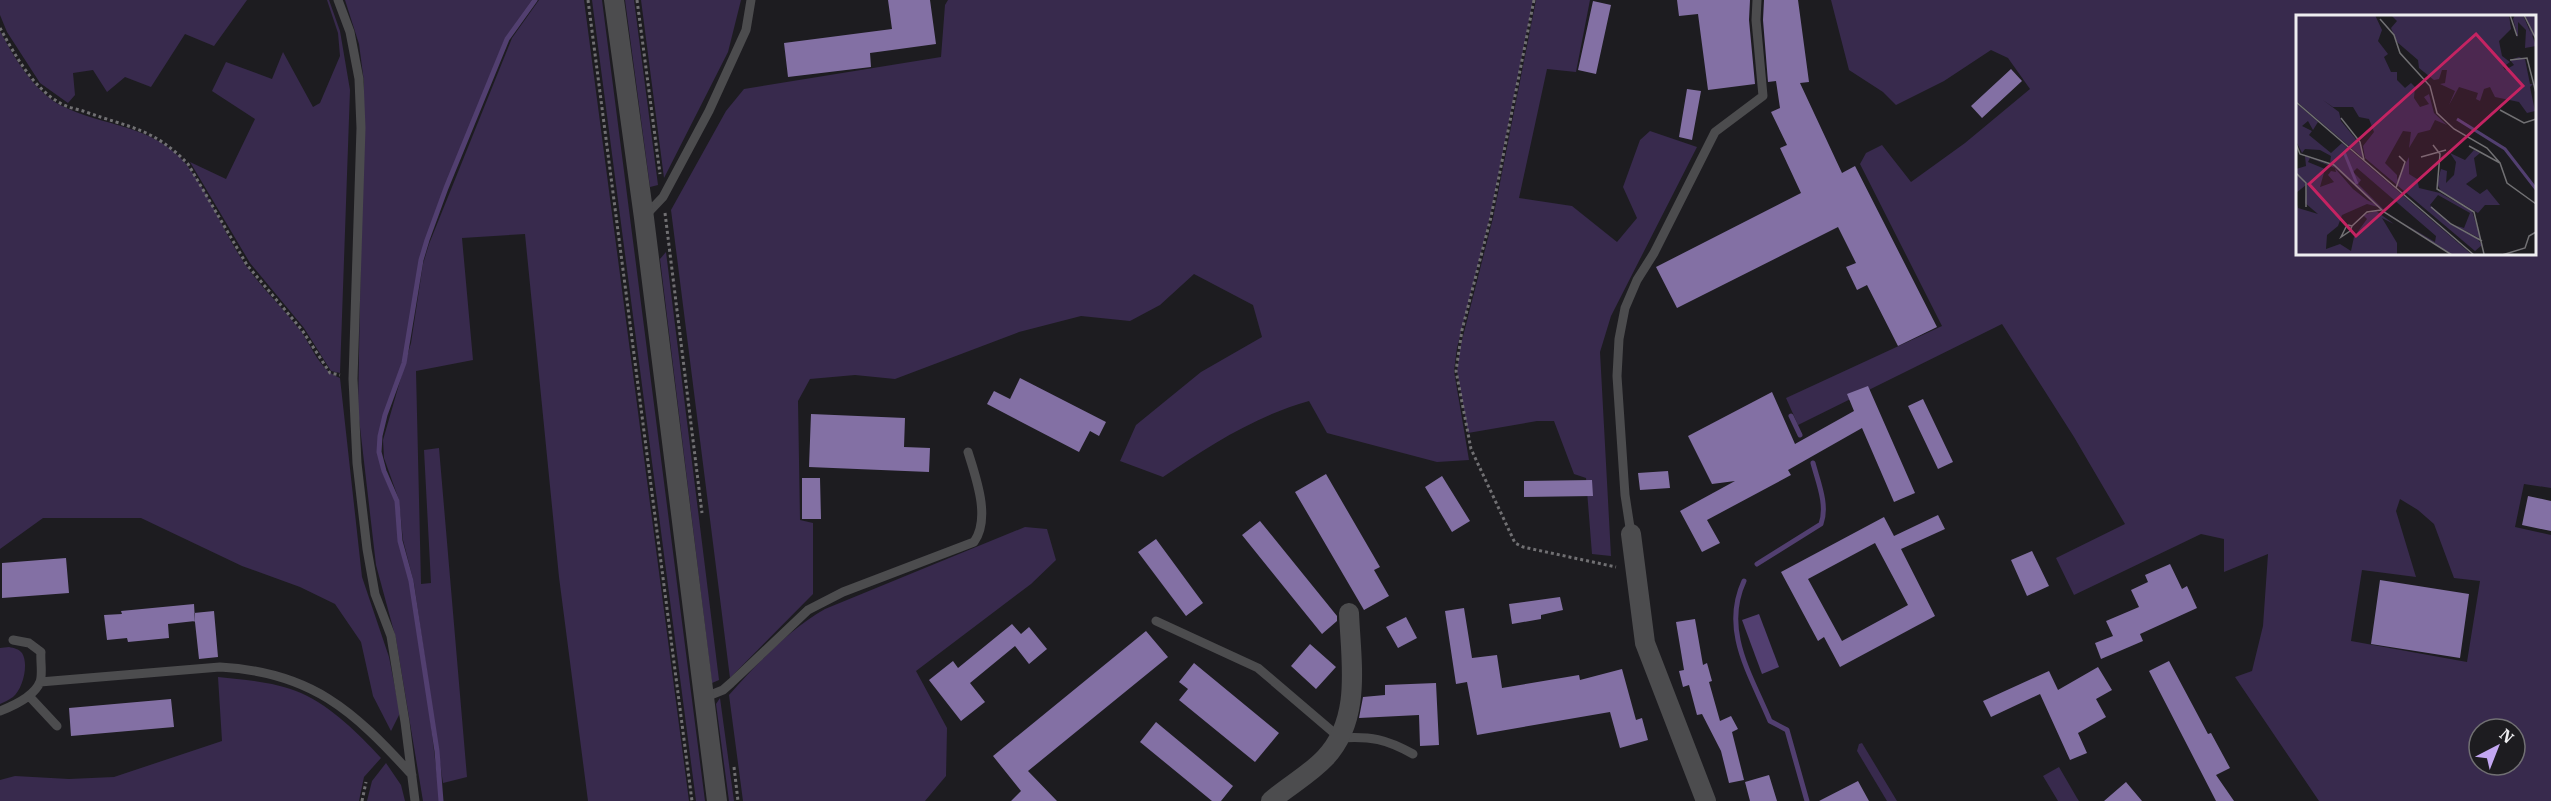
<svg xmlns="http://www.w3.org/2000/svg" width="2551" height="801" font-family="'IBM Plex Serif',serif">
<rect width="100%" height="100%" fill="#1d1c20"/>
<path fill="#382a4d" fill-rule="evenodd" d="M0 0H247L214 46 185 34 151 87 125 77 107 92 93 70 73 73 75 95 68 103 40 83 7 32 0 15Z
M327 0H329L340 31 350 90 340 373 331 371 304 328 250 263 190 162 226 179 255 119 212 91 226 62 272 79 283 52 313 107 320 103 340 56 338 33Z
M345 0H532L505 38 426 240 415 285 408 341 402 363 384 415 378 452 382 472 395 501 399 541 410 581 429 709 440 801H423L396 639 376 565 358 410 364 82 359 44Z
M539 0H584L689 801H588L559 577 525 234 462 238 473 360 416 371 421 584 431 583 424 450 439 448 467 777 443 783 414 583 403 540 399 500 384 458 383 440 411 343 423 264 429 244 512 38Z
M592 0H602L705 801H696Z
M625 0H634L658 185 650 187Z
M641 0H741L728 52 664 178Z
M948 0H1533L1490 217 1457 348 1454 371 1469 460 1437 462 1327 433 1309 401C1255 416 1209 446 1163 477L1120 461 1136 425 1201 372 1262 337 1253 305 1194 274 1160 305 1130 321 1081 316 1019 332 895 379 855 375 810 379 798 401 800 520 813 523V594L730 678 671 210 726 111 744 89 941 57 945 5Z
M1536 0H1590L1576 72 1547 69 1519 198 1572 206 1617 242 1637 218 1623 187 1640 140 1650 131 1697 147 1611 316 1600 352 1611 556 1592 554 1586 478 1574 474 1554 421H1537L1468 433 1457 371 1460 348 1493 218Z
M1831 0H2551V488L2524 484 2515 527 2551 535V801H2319L2235 677 2252 671 2263 626 2268 554 2224 572V539L2201 534 2074 595 2056 558 2125 524 2074 437 2002 324 1798 425 1786 398 1942 326 1860 164 1866 153 1882 145 1911 182 1965 143 2030 89 2008 58 1991 50 1944 81 1896 105 1883 92 1849 70ZM2298 16H2534V254H2298ZM2400 499 2418 510 2434 524 2454 578 2480 581 2467 662 2351 641 2362 570 2416 577 2396 511ZM2479 729H2515V765H2479Z
M0 31C14 57 33 90 60 105 103 127 153 124 186 164 211 195 224 235 247 267 263 289 283 308 300 330 312 346 319 370 340 378L362 577 389 657 400 713 391 731 373 696 361 642 335 604 300 587 242 566 141 518H43L0 549Z
M666 252 719 680 712 683 660 259Z
M1025 527 1047 529 1056 560 1031 584 916 671 947 728 946 776 925 801H743L729 695C759 662 787 631 825 609Z
M9 647C14 648 19 649 22 653 29 664 23 689 13 697 9 700 4 702 0 704V648Z
M218 677C246 680 275 682 301 693 332 707 358 733 381 758L364 777 359 801H0V780L15 776 69 779 114 777 222 741Z
M720 698 734 801H729L716 704Z
M1862 743 1897 801H1887L1857 751 1859 744Z
M386 763 401 785 405 801H367L372 781Z
M2059 767 2077 798 2079 801H2058L2043 776Z"/>
<path fill="#523f70" d="M1759 614 1779 667 1762 674 1742 620Z"/>
<g fill="none" stroke-linecap="round" stroke-linejoin="round">
<path stroke="#523f70" stroke-width="5" d="M1791 416 1800 435
M1757 564 1821 524C1828 505 1818 482 1813 463
M1744 581C1721 631 1751 675 1770 721L1787 730 1807 801
M441 801 437 751 411 581 400 541 397 501 384 471 379 452 380 436 385 415 404 363 421 260 427 240 446 188 507 39 535 0"/>
</g>
<path fill="#8370a4" fill-rule="evenodd" d="M888 0H930L936 44 870 53 871 67 788 77 784 43 892 29Z
M1677 0H1750L1749 20 1755 84 1708 90 1698 14 1679 16Z
M1764 0H1798L1809 82 1800 83 1842 173 1855 166 1937 327 1898 346 1867 285 1857 290 1846 267 1856 263 1838 227 1677 308 1656 267 1801 193 1780 148 1787 145 1771 112 1780 108 1776 81 1768 82 1763 20Z
M1593 1 1611 5 1596 74 1578 70Z
M2011 69 2022 81 1982 118 1971 106Z
M1687 89 1701 91 1692 140 1679 137Z
M1020 378 1106 422 1099 436 1090 431 1079 452 987 404 994 391 1010 399Z
M1868 386 1915 493 1894 502 1862 428 1788 470 1791 475 1707 520 1720 543 1702 552 1680 511 1735 481 1712 484 1688 436 1772 392 1795 444 1854 411 1847 394Z
M1923 399 1953 462 1938 469 1908 406Z
M811 414 905 418 904 447 930 448 929 472 809 467Z
M1668 471 1670 488 1640 490 1638 473Z
M1326 474 1380 567 1374 570 1389 596 1364 610 1295 492Z
M1442 476 1470 521 1452 532 1425 487Z
M802 478H820L821 519H802Z
M1592 480 1593 496 1524 497V481Z
M2528 496 2551 501V531L2522 525Z
M1938 515 1945 529 1901 549 1935 616 1840 667 1824 637 1818 641 1781 572 1884 517 1894 536ZM1875 543 1908 605 1842 641 1808 579Z
M1260 521 1337 616V621L1322 634 1242 535Z
M1156 539 1203 603 1186 616 1138 552Z
M2032 551 2049 586 2027 596 2011 560Z
M66 558 69 593 2 598V563Z
M2170 564 2182 589 2187 586 2197 608 2140 634 2143 641 2101 659 2095 643 2113 636 2106 621 2139 607 2131 590 2148 582 2145 575Z
M2380 580 2469 594 2460 658 2371 644Z
M1560 597 1563 610 1541 615V619L1512 624 1509 604Z
M194 604 195 621 168 624 169 638 128 642 127 638 107 640 104 615 122 614 121 611Z
M1464 608 1472 658 1497 655 1502 688 1579 675 1580 680 1622 669 1636 720 1642 718 1648 740 1620 748 1610 712 1477 735 1467 682 1456 684 1445 611Z
M214 611 218 657 199 659 194 613Z
M1406 617 1417 638 1398 648 1386 627Z
M1695 619 1703 665 1707 663 1712 681 1709 682 1720 721 1731 716 1738 729 1732 732 1744 780 1729 783 1721 751 1702 714 1697 715 1689 685 1683 687 1679 671 1684 670 1676 622Z
M1012 624 1021 634 1029 627 1047 649 1029 664 1015 646 970 683 985 702 961 721 929 680 953 661 958 668Z
M1146 631 1168 657 1028 771 1057 801H1011L1021 791 993 756Z
M1310 644 1336 667 1316 689 1291 666Z
M2169 661 2208 734 2211 733 2230 768 2216 775 2234 801H2216L2149 671Z
M1194 663 1279 733 1255 762 1179 700 1188 689 1179 682Z
M2098 667 2112 690 2096 699 2106 717 2078 733 2087 753 2070 760 2040 694 1991 717 1983 701 2049 671 2058 690Z
M1436 683 1439 745 1420 746 1419 715 1359 718 1363 697 1385 695V685Z
M171 699 174 727 71 736 69 708Z
M1156 722 1233 786 1221 801H1212L1140 742Z
M1769 775 1777 801H1750L1745 782Z
M1858 781 1869 801H1819Z
M2126 782 2142 801H2104Z"/>
<g fill="none" stroke-linecap="round" stroke-linejoin="round">
<path stroke="#717073" stroke-width="3" stroke-dasharray="3 3" stroke-linecap="butt" d="M588 0 692 801
M637 0 660 174
M1534 0 1491 217 1462 330 1456 371 1471 449 1515 543 1523 547 1616 567
M0 28C15 55 33 88 60 103 68 108 78 109 86 112 130 128 153 128 188 164L247 265 302 330 330 373 340 375
M665 213 702 513
M734 767 738 801
M362 801 366 782"/>
<path stroke="#4c4c4e" stroke-width="9" d="M338 0 350 32 359 79 361 128 353 379 357 463 367 549 375 594 391 636 405 722 415 801
M645 216 663 197 709 111 746 30 751 0
M1631 534 1625 495 1617 376 1619 339 1625 308 1637 280 1654 253 1715 132 1763 96 1756 20 1757 0
M1156 621 1258 668 1340 738C1371 736 1386 739 1413 754
M40 682 220 667C311 672 353 710 412 775
M29 696 57 726
M703 698 723 690 731 683 808 610 843 592 974 542C991 518 976 478 968 452
M0 711C13 706 34 697 40 682 43 674 40 660 41 652L29 643 13 640"/>
<path stroke="#4c4c4e" stroke-width="20" d="M614 0 644 218 717 801
M1631 534 1645 643 1706 801
M1271 801C1288 786 1309 775 1325 758 1362 719 1351 662 1349 613"/>
</g>
<g transform="translate(2296 15)">
<rect width="240" height="240" fill="#1d1c20"/>
<path d="M0 0H79L86 15 82 26 92 39 88 42 95 57H101V65L109 73 115 68 119 72 118 83 124 92 133 89 128 82 133 79 138 98 151 110 139 105 134 115 122 118 113 133 115 117 107 116 89 148 101 160V165L113 142V159L121 164 123 173 144 178 176 196 185 224 158 210 168 213 174 198 142 180 134 190 156 210 180 222 186 230 179 236 69 143 67 131 78 117 73 104 63 102 57 92H37L27 85 43 97 45 106 64 129 67 143 0 86ZM95 0H213L215 14 203 26 206 41 214 47 207 52 209 55 218 50 214 45 223 42 229 44 234 69H237L234 72 239 96 231 98 223 87 199 82 194 72 188 74 184 86 180 84 182 78 163 72 153 90 159 76 144 69 149 68 151 55H146L143 64 138 65 123 53 122 45 101 27 95 13 101 6ZM219 0H227L235 19 229 0H240V23L236 20 240 31 229 33 230 15 222 7V23L217 4ZM0 88 22 107 17 115 12 106 6 111 16 116 13 120 35 138 46 128 175 239 157 240 82 192 71 189 46 200 42 211 31 220 30 234 44 229 55 236 58 222 71 204 67 200 80 196 98 209 86 203 101 228V240H0V186L2 193 22 199 9 188 11 170 5 162 10 170 0 178V154L10 151 9 141 37 151 57 174 71 185 77 188 34 148 35 141 24 135 9 134 6 138 0 126ZM14 143 39 153 40 157 35 156 32 160 38 167 24 172 29 154 12 147ZM61 153 140 221 139 227 92 199 62 169 65 165 57 157ZM178 135 184 138 178 143 181 161 170 169 184 179 191 174 204 190H189L182 198 145 176 141 169 145 154 151 156 150 168 158 160 160 147 154 138 169 145Z" fill="#382a4d" fill-rule="evenodd"/>
<path fill="none" stroke="#523f70" stroke-width="3" d="M161 104 209 134 240 174M48 137 61 169"/>
<path fill="none" stroke="#717073" stroke-width="1.5" d="M214 0 221 21M228 0 240 24M84 4 98 20 104 38 134 71 141 98 158 114 191 133 204 148 211 168 240 189M214 45 231 43 240 78M0 87 178 240M204 95 228 108 240 104M45 103 64 127 68 145M0 129 4 139 38 150 88 197 156 240M137 130 144 139 141 174 178 197 188 239M173 131 204 148M125 142 150 135M0 158 10 168V192M100 173 109 147 103 141M135 192 155 209 186 226M56 211 71 197 85 195M50 212 45 222 54 216 56 211 52 210M206 240 229 233 233 221 240 217"/>
<path fill="#c42362" fill-opacity="0.15" stroke="#c42362" stroke-width="3" d="M180 19 227 71 60 221 13 169Z"/>
<rect width="240" height="240" fill="none" stroke="#eeedf0" stroke-width="3"/>
</g>
<g transform="translate(2497 747) rotate(42)"><circle r="28" fill="#1d1c20" stroke="#717073" stroke-width="1.5"/>
<path d="M0-4.5L10 22L0 15L-10 22Z" fill="#c3a7f2"/>
<text y="-9" font-size="16" font-weight="bold" text-anchor="middle" fill="#eeedf0">N</text>
</g>
</svg>
